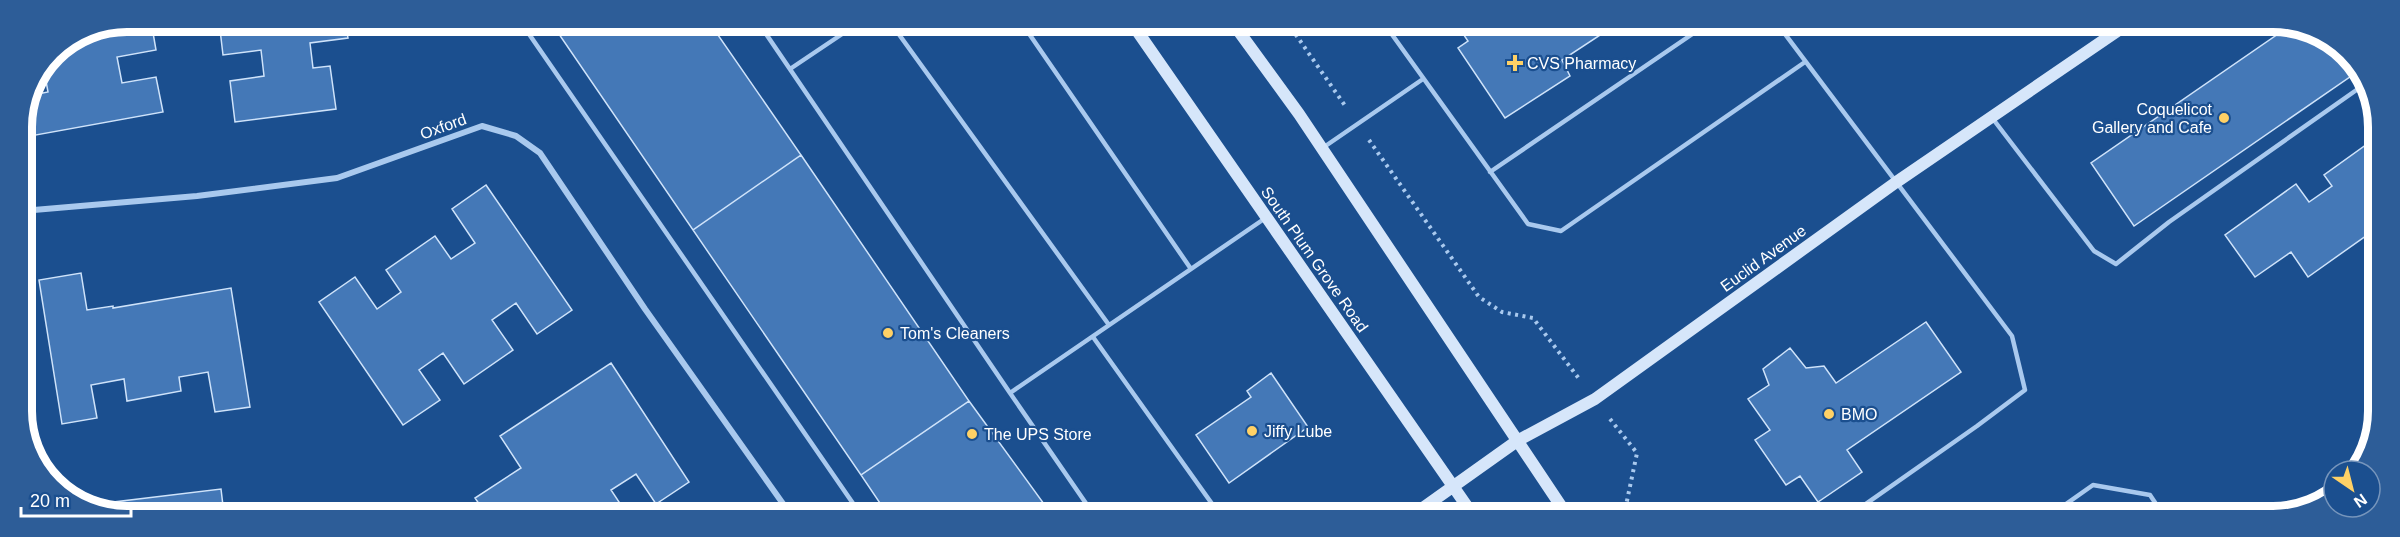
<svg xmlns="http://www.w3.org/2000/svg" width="2400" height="537" font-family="Arial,sans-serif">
<rect width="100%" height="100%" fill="#1b4f8f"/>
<path fill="#4478b7" stroke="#cfe3fa" stroke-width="1.5" d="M126 21H151L156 50 117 57 122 83 156 77 163 112 25 137 22 118 33 95 48 92 44 70 52 52 86 29Z
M219 21H345L348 38 310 43 313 68 330 66 336 109 235 122 230 81 264 76 261 50 223 55Z
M550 21 709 22 801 155 693 230Z
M1455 22H1620L1562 60 1570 76 1505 118 1458 48 1468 41Z
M2294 23 2340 47 2357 72 2134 226 2091 163Z
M2377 137V228L2308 277 2291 252 2255 277 2225 235 2296 184 2309 202 2332 186 2324 175Z
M801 155 969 401 861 475 693 230Z
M486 185 572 310 537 334 516 303 492 320 513 350 464 384 443 353 419 370 440 400 403 425 319 302 355 277 377 309 401 292 386 270 435 236 451 259 475 243 452 209Z
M81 273 87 310 113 306V308L231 288 250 407 215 412 208 372 179 377 181 391 127 401 124 379 91 385 97 418 62 424 39 280Z
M1926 322 1961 372 1847 450 1862 472 1818 502 1800 476 1786 485 1755 440 1770 430 1748 399 1769 385 1763 369 1790 348 1806 368 1824 366 1836 383Z
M611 363 689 482 656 504 636 474 611 490 627 514H486L475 498 521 468 500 436Z
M1271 373 1308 427 1229 483 1196 435 1251 397 1247 391Z
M969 401 1052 515H888L861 475Z
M221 489 224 514H106L97 509V504Z
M2099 509 2132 516H2090Z"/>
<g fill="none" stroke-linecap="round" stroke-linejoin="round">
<path stroke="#a9c9ee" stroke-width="4" stroke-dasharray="3 4.5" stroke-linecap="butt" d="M1287 22 1346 107
M1369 140 1479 297 1502 312 1533 318 1580 380
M1610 419 1637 453 1624 515"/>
<path stroke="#a9c9ee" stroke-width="4.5" d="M520 21 861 515
M758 22 1010 393 1264 219
M890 22 1109 325
M1021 22 1191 269
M1383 22 1528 224 1561 231 1805 62
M1776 22 2012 336 2025 390 1977 426 1850 515
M790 69 860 22
M1993 119 2094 251 2116 264 2169 222 2365 84
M1324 147 1423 79
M1490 172 1710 22
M1093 337 1220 515
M1010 393 1094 515
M2049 516 2093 485 2150 495 2164 516"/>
<path stroke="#a9c9ee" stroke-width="6" d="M22 211 197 196 337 178 482 126 516 136 540 153 645 309 791 515"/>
<path stroke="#d6e6fa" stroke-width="12" d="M1131 22 1473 515
M1232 22 1299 114 1567 515
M1413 515 1517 441 1595 399 1895 183 2129 23"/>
</g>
<g fill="#ffd166" stroke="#1b4f8f" stroke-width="2">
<path d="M1512 54h6v6h6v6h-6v6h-6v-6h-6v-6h6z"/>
<circle cx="2224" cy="118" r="6"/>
<circle cx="888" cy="333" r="6"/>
<circle cx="1829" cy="414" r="6"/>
<circle cx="1252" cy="431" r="6"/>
<circle cx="972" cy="434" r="6"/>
</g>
<g text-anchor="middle" stroke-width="4.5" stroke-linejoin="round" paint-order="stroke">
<g font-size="16" fill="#fff" stroke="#1b4f8f" text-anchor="start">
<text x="1527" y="69">CVS Pharmacy</text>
<text x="2212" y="115" text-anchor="end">Coquelicot<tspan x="2212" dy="18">Gallery and Cafe</tspan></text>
<text x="900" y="339">Tom's Cleaners</text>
<text x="1841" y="420">BMO</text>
<text x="1264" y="437">Jiffy Lube</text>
<text x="984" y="440">The UPS Store</text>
</g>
<g font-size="16" fill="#fff" stroke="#1b4f8f">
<text transform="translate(443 126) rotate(-20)" y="6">Oxford</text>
<text transform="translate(1763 258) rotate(-36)" y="6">Euclid Avenue</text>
<text transform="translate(1315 259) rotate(55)" y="6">South Plum Grove Road</text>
</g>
</g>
<path d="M0 0H2400V537H0ZM127 32H2273A95 95 0 0 1 2368 127V411A95 95 0 0 1 2273 506H127A95 95 0 0 1 32 411V127A95 95 0 0 1 127 32Z" fill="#2d5d98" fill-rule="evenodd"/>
<path fill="none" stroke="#fff" stroke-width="8" d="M127 32H2273A95 95 0 0 1 2368 127V411A95 95 0 0 1 2273 506H127A95 95 0 0 1 32 411V127A95 95 0 0 1 127 32Z"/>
<g transform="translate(2352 489) rotate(145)"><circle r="28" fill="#1b4f8f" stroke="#7695bc" stroke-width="1.5"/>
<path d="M0-4.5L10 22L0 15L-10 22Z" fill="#ffd166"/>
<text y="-9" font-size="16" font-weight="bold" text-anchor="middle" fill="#ffffff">N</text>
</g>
<path d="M21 507v9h110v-9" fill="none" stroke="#ffffff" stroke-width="3"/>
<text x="30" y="507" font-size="18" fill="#ffffff" stroke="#1b4f8f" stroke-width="4.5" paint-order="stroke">20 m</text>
</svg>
